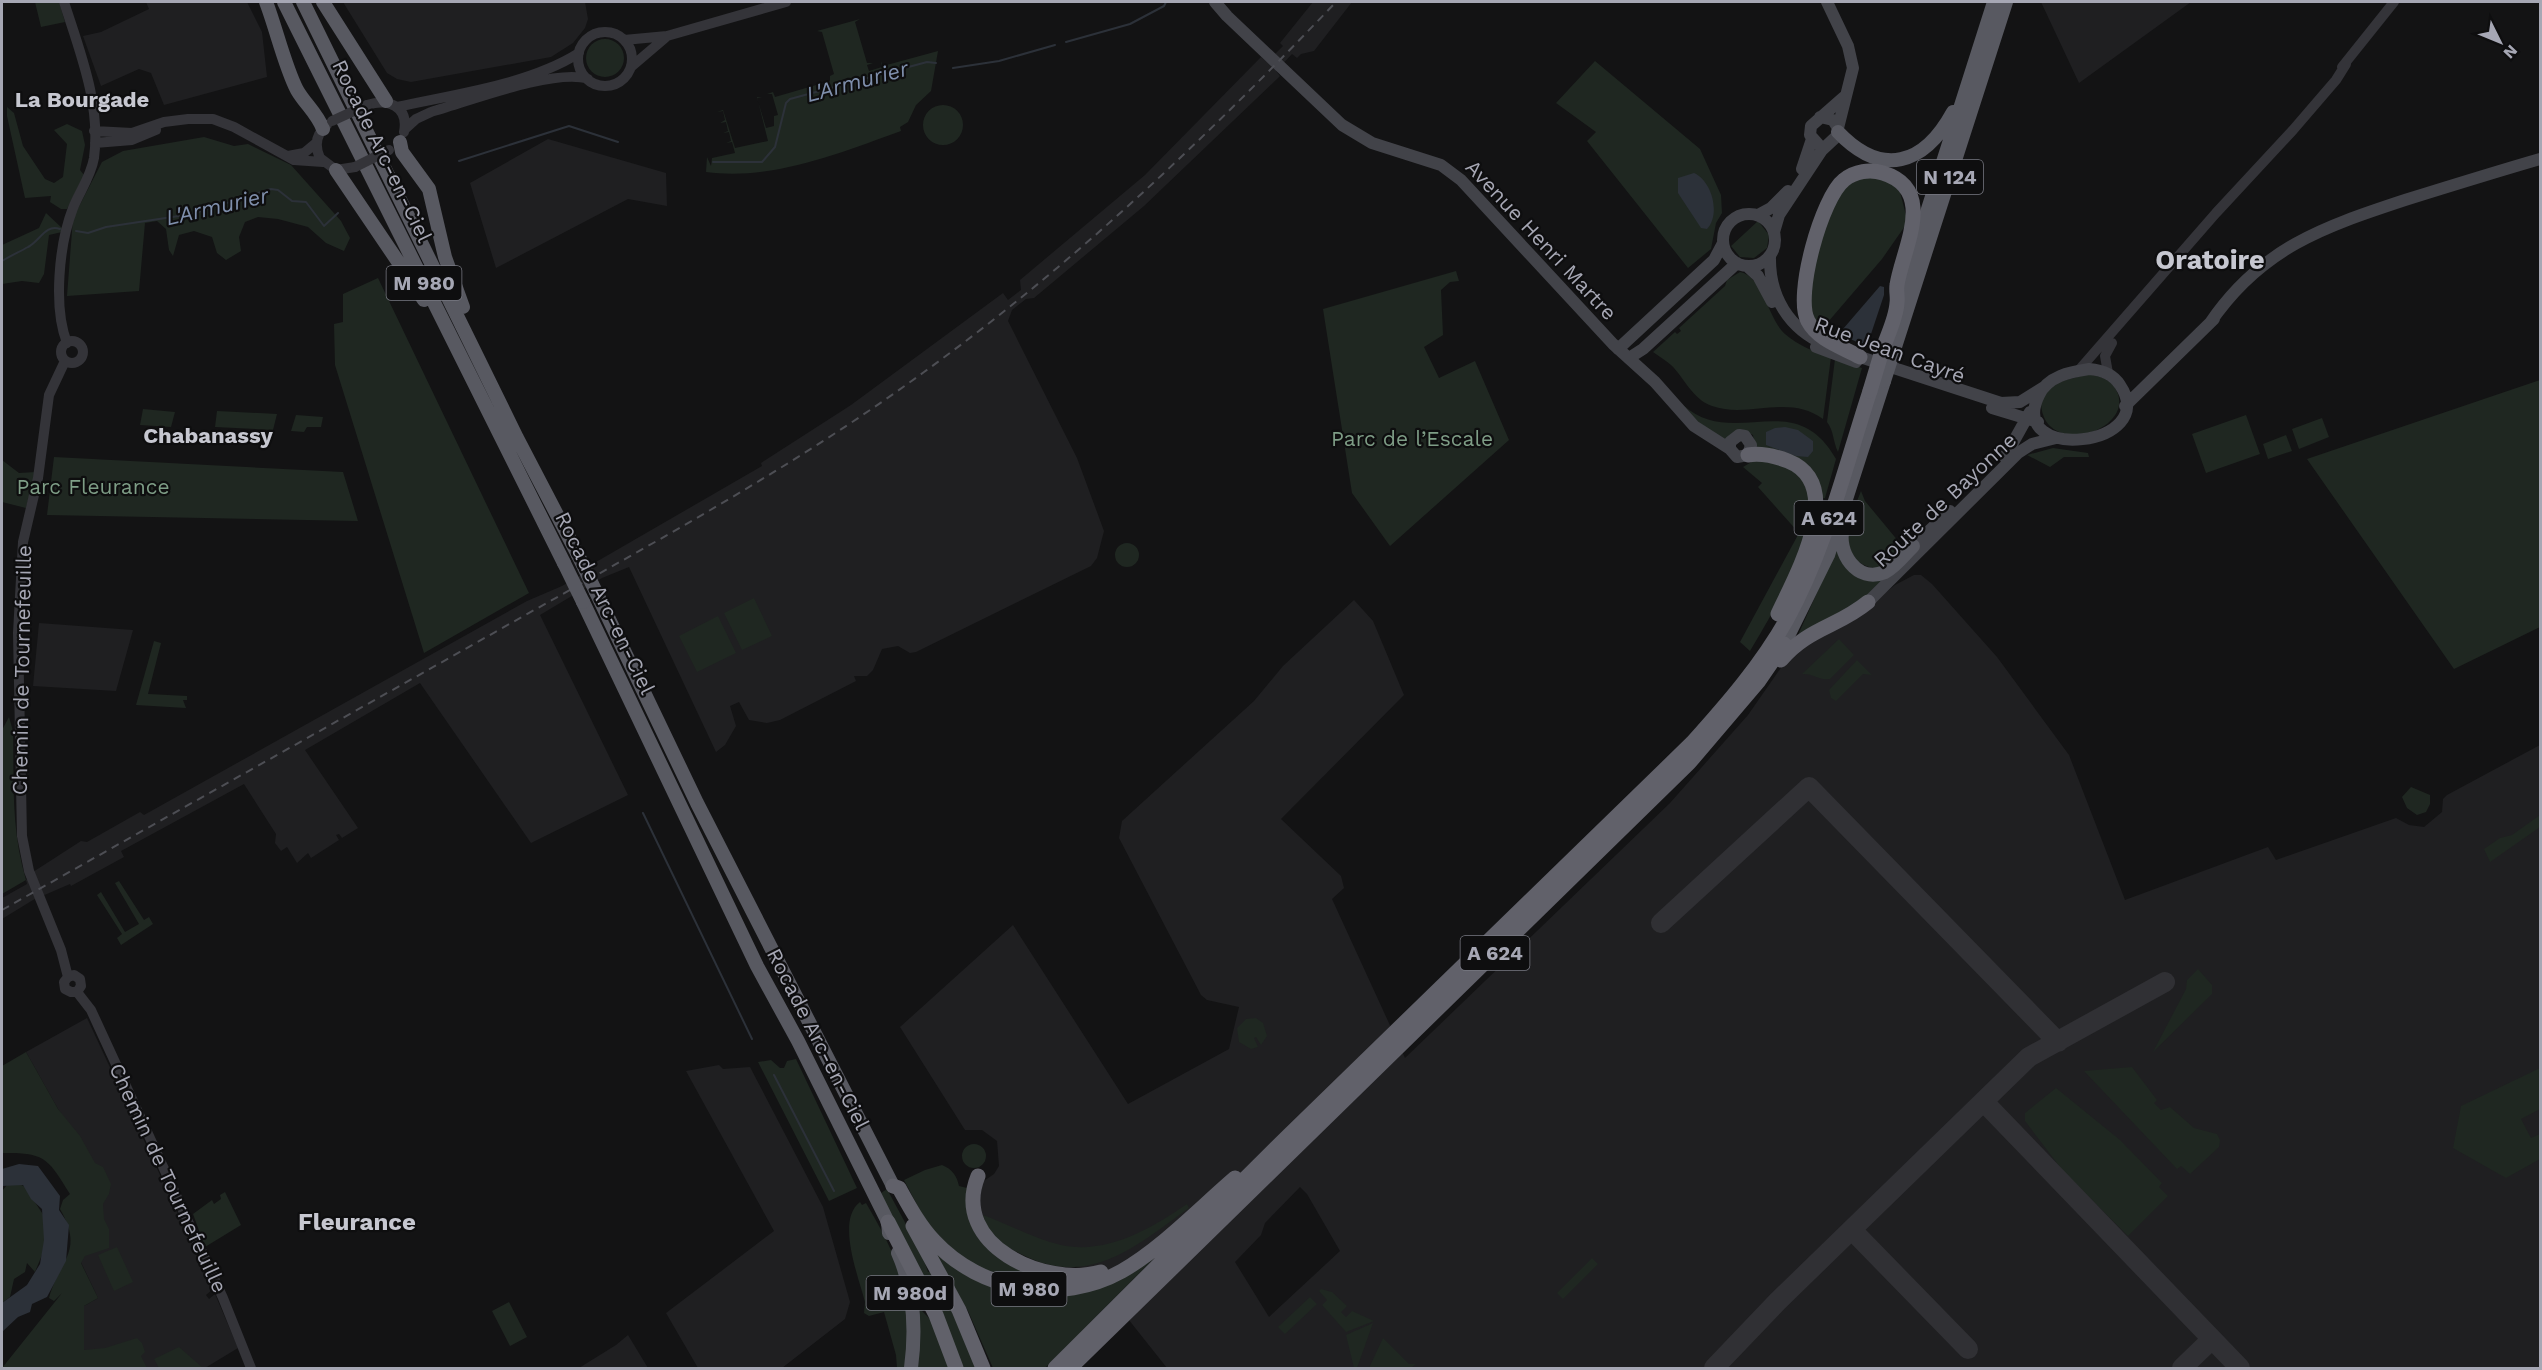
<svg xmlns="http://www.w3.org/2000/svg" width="2542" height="1370" font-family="'Work Sans',sans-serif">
<rect width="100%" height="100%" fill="#131314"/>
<path fill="#1f1f21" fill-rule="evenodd" d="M146 2H247L262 32 267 77 164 105 151 73 139 69 101 86 83 36 101 32 149 9Z
M343 2H585L588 19 585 28 573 43 551 57 411 82 397 79 387 73Z
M1313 2H1352L1314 51 1301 54 1297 58 1292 54 1276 71 1280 76 1277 79 1144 206 1034 298 1026 299 1012 310 1008 321 1077 458 1104 531 1097 558 1091 566 916 652 910 653 898 646 882 649 873 670 867 676H854L856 681 780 720 767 723 749 720 739 702 730 706 736 726 725 745 716 752 629 567 602 578 540 615 628 795 531 843 420 683 305 750 358 828 342 838 339 834 336 835 339 840 311 858 308 853 297 863 287 847 281 851 275 843 276 834 244 784 121 851 124 857 71 886 70 884 33 900 2 919V898L27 884 26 880 33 872 81 841 87 842 140 812 144 815 527 601 562 586 597 566 596 562 762 466 761 463 851 405 1003 293 1008 300 1021 290 1020 280 1145 175 1261 57 1267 62 1283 46 1280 43Z
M2041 2H2191L2079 83Z
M548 139 666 173 667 206 628 199 496 268 470 183Z
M1914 575H1921L1932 584 1997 657 2069 755 2125 900 2268 847 2276 860 2396 818 2409 825 2424 827 2442 812 2443 799 2447 795 2540 745V1368H1167L1090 1271 979 1229 981 1183 994 1174 999 1166 997 1141 982 1130H965L900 1027 1013 925 1128 1104 1229 1049 1239 1007 1207 1000 1201 995 1119 838 1122 821 1254 701 1283 666 1354 600 1373 621 1404 695 1281 819 1341 876 1344 888 1332 899 1405 1058 1670 803 1748 715 1796 646 1844 626 1895 585ZM1300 1187 1307 1194 1340 1251 1269 1317 1235 1262 1261 1235 1265 1223Z
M39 623 133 630 116 691 33 686Z
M87 1018 213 1289 206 1295 209 1299 215 1294 238 1348 205 1368H77L84 1350V1306L98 1298 77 1254 72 1196 89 1156 58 1109 26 1052Z
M719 1065 723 1069 750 1067 823 1207 850 1302 845 1319 782 1368H698L666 1313 774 1231 686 1071Z
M628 1335 648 1368H579L616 1345Z"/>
<path fill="#1f2721" d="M35 2H59L65 22 41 27Z
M860 19 855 22 867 63H873L867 65 869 71 882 67 881 61 883 66 938 51 931 91 916 105 908 122 900 127 901 131C840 153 772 181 706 172L707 157 711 166 712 158 735 153 732 142 726 143 731 141 729 132 723 133 728 131 726 122 720 123 725 120 723 111 717 112 723 110 735 148 768 141 757 97H762L757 98 766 128 774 126V116L778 115 772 94H767L773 92 775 97 830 81V76L834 74 822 32 817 31Z
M586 58a19 19 0 1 1 38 0a19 19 0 1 1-38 0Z
M1595 61 1700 149 1721 195 1722 213 1716 223 1711 249 1688 268 1587 141 1596 132 1556 103Z
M923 125a20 20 0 1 1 40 0a20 20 0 1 1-40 0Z
M7 107 14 113 23 146 45 179 54 183 63 177 67 144 54 130 67 124 82 131 85 145 80 170 84 175 67 209H61L50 202 51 196 25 198 7 116Z
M204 137 234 146 248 144 291 165 341 221 350 238 344 251 326 243 308 227 278 219 258 217 245 222 239 237 241 251 226 260 217 253 212 237 194 231 179 235 173 256 169 250 166 229 157 221 145 223 139 291 67 296 73 218 102 162 123 151Z
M1869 177 1890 182 1900 192 1907 219 1905 226 1882 259 1822 329C1819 323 1811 316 1810 309 1806 281 1826 204 1847 186 1854 180 1861 179 1869 177Z
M46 213 62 228V232L49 235 44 274 39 283 22 281 2 284V245L39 228Z
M1758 221 1769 235 1767 248 1754 258 1740 257 1731 246Z
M1456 271 1459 281 1450 282 1441 290 1443 335 1424 347 1439 378 1475 361 1509 440 1390 546 1352 493 1323 309Z
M1740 272C1763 276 1768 319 1785 334 1799 346 1815 352 1831 357L1823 419C1788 393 1749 419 1712 406 1692 399 1684 377 1671 365 1666 361 1659 356 1653 352L1675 332 1677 334 1681 331 1679 328 1725 286 1727 280Z
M378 278 529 593 424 653 335 365 334 324 343 322V294Z
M1835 359 1862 368 1838 452C1833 442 1834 431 1827 422Z
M2089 374C2103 377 2113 380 2118 394 2131 434 2039 459 2041 399L2055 383Z
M2540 380V627L2454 669 2307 459Z
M1683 405C1734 451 1794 385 1836 459L1825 498 1821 499 1816 482 1755 450 1753 435C1740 429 1733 429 1725 441L1701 428Z
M143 409 175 412 171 427 140 425Z
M217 411 277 414 273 430 215 427Z
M296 415 323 417 321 427H307L304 432 291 431Z
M2246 415 2260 454 2206 473 2192 434Z
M2322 418 2329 437 2299 449 2292 429Z
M2286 435 2292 451 2268 459 2263 444Z
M2053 448 2088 453 2089 457H2064L2050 467 2027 455Z
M54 457 343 472 358 521 47 515Z
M2 460 19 473 36 472 26 508 2 502Z
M1755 460C1778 462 1808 472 1811 498 1816 540 1771 616 1750 651L1740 642 1799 533 1758 487 1762 483 1743 467Z
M1861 491 1865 501 1899 542 1903 552C1883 573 1869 573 1848 553L1846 529Z
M1115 555a12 12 0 1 1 24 0a12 12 0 1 1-24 0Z
M1837 548 1854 570H1895L1856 605 1798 635Z
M754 598 772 636 742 650 724 613Z
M718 616 736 653 697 672 679 636Z
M1839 639 1854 655 1830 679C1820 681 1813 673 1802 674Z
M154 641 161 643 148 694 187 696V700H183L186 708 136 705Z
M1857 660 1872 675 1863 674 1836 701 1831 698 1829 690Z
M9 717 13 731C14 784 11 829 26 880L2 894V730Z
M2411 787 2430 795V804L2426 812 2417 815 2407 808 2402 797Z
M2540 815V827L2490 862 2484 849 2500 838 2512 835Z
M119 881 144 920 149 917 153 924 121 945 117 938 122 934 97 895 101 892 125 932 139 924 115 883Z
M2198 969 2212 985V994L2153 1052 2186 989 2187 980Z
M1256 1018 1263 1023 1267 1036 1261 1045 1256 1037 1254 1038 1258 1047 1251 1049 1239 1042 1237 1028 1246 1019Z
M26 1052 58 1109 80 1136 95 1163 103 1167 111 1184 109 1194 103 1204 104 1219 109 1229V1248L85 1256 81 1263 98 1298 84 1306V1350L105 1348 137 1338 142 1343 145 1352 141 1356 147 1368H2L62 1293 54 1301 49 1298C59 1260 85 1252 60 1209L63 1200 70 1194C48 1159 46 1152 2 1153V1066Z
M796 1059 857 1188 829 1201 758 1062 771 1060 780 1068H784L787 1061Z
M2132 1067 2157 1100 2154 1103 2161 1110 2170 1107 2194 1128 2217 1134 2220 1140 2219 1147 2190 1174 2181 1166 2177 1169 2084 1071Z
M2540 1068V1109L2521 1119 2531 1138 2540 1134V1159L2506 1178 2453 1148 2461 1106Z
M2056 1088 2120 1140 2162 1183 2159 1187 2168 1196 2128 1236 2063 1171 2025 1121V1113Z
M962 1156a12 12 0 1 1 24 0a12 12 0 1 1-24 0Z
M942 1165C952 1169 957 1176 959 1186L967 1188C963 1257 1010 1261 1064 1280V1285L1024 1284 978 1269 932 1233 904 1180 925 1170Z
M20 1184 25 1187 44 1216V1250L35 1272 27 1263 25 1272 14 1279 10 1297 2 1303V1191L7 1185Z
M887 1189 922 1254 928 1272 932 1271 953 1308 978 1368H960L881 1193Z
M225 1192 241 1225 205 1247 193 1214 212 1200 214 1204 221 1199 220 1195Z
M860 1202 862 1205 866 1203C887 1239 908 1278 909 1321 910 1337 907 1353 906 1368H897L896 1355 884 1312 869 1316 864 1313 865 1302C858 1275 836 1220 860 1202Z
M1187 1204 1189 1208C1137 1245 1090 1289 1023 1255 1002 1245 989 1238 983 1215 1008 1224 1035 1239 1061 1245 1107 1255 1152 1228 1187 1204Z
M1197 1215 1045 1368H993L968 1311 932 1248 975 1277 1090 1288Z
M117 1247 133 1282 114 1291 98 1255Z
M1592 1258 1598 1264 1563 1299 1557 1293Z
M1321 1289 1332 1292 1347 1306 1341 1312 1346 1317 1352 1311 1374 1321 1346 1332 1322 1305 1327 1300 1319 1291Z
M919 1293 927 1308 922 1311 934 1323 951 1368H914V1294Z
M1310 1297 1317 1304 1285 1334 1278 1327Z
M509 1302 527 1337 510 1346 492 1311Z
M1373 1323 1357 1368H1354L1346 1335Z
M1383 1338 1409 1364H1416L1411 1368H1369Z
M179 1347 203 1368H159L154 1359Z"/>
<path fill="#2c3139" d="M1694 173C1712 181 1721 214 1707 229L1701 228 1678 193V178Z
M1880 286 1884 287V295L1869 340 1861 344 1842 335 1843 329Z
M1785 427 1798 430 1813 441V451L1808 457 1796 456 1766 445V432L1775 428Z
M19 1164 38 1166 60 1196 59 1210 69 1225 66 1261 47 1297 32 1304 30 1312 18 1317 2 1332V1303L27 1285 40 1264 44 1240 42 1209 31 1199 23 1185 2 1186V1169Z"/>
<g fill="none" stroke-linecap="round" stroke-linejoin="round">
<path stroke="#2c3139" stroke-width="2" d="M1066 42 1130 24 1164 6 1166 2
M953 68 999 61 1055 45
M459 161 569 126 618 142
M713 162H762L775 147 786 103 790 99 927 62 936 63
M76 231 88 233 106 227 192 214 271 189 278 190 292 201 306 202 324 226 338 213
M2 261C10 256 19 252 28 247 40 241 45 224 60 229
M643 813 752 1039
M774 1075 834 1191"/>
<path stroke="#303034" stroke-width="20" d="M1661 923 1809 787 2058 1042
M1984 1102 2240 1368
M1852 1230 1968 1349
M1714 1368 1778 1301 2029 1057 2165 982
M2182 1368 2212 1339"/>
<path stroke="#343439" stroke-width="10" d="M64 2C80 52 101 104 94 158 91 176 80 191 73 208 59 244 53 307 67 343
M578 59a27 27 0 1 1 54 0a27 27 0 1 1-54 0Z
M624 40 667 36 786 2
M631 67 665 38
M2342 67 2394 2
M367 105C388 98 409 106 404 132
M397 107C455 94 528 85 579 53
M327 125C316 134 314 145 320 158L336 170 355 167
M405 129 416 119 431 112C467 102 555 68 588 79
M94 131 132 133 164 122 188 119H213L234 127 294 160 323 162
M95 143 132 140 156 130
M288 156 304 153 316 143
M61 352a11 11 0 1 1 22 0a11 11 0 1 1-22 0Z
M65 361 49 395 38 478 23 542 18 633 22 836 29 871 61 950 68 977
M2079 370 2216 213 2293 130 2336 80 2346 64
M2108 373 2105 356 2112 343
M68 977 74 975 80 979 81 986 77 992
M68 977 64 982 65 989 71 992H77
M77 992 91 1010 144 1125 223 1298 251 1368"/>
<path stroke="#424349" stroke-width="12" d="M1215 2 1227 16 1342 125 1372 143 1441 165 1461 180 1613 344 1655 382 1694 426 1730 449 1737 457 1748 455 1751 445 1745 436 1739 435 1730 442V449
M1827 2 1848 46 1853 68 1838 128
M1818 144 1810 135 1811 126 1844 97
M1802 169 1812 139
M1723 240a26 26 0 1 1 52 0a26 26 0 1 1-52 0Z
M1758 215 1771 208 1788 191
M1774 232 1779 215 1822 150 1837 136 1838 128 1833 120 1820 117
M1770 256C1769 297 1789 329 1826 345
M1747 266 1758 276 1772 302
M2210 323C2261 248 2323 227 2405 200 2450 186 2495 172 2540 159
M1816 347 1856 362
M1618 349 1714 260 1723 243
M1851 354 2001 403 2020 402 2044 387
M1629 358 1643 349 1737 263
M2089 369C2102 370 2113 374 2120 385 2162 447 2005 464 2039 395 2048 376 2070 372 2089 369Z
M2125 406 2214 319
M1992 408 2038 422
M2005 457 2030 412
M1913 546 1950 511
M1868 602 2018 453 2032 444 2056 438"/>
<path stroke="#585961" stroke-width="14" d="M266 2C276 28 285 67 297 90 305 104 317 113 323 129
M284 2 564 563
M303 2 517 438 578 555
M323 2 386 101
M1838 132C1882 178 1924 165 1953 112
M400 142 402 152 429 189 445 257 463 307
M336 170 424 300
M1900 297 1994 2
M1893 353 2006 2
M1843 528C1836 552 1857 584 1885 572 1895 567 1905 554 1913 546
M596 592 697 803 893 1186
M583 602 757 966 798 1041 888 1222 889 1233
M1784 644 1828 555 1884 381
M898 1253C914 1289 916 1330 911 1368"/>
<path stroke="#61616a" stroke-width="15" d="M1860 357C1842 347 1818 340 1808 321 1794 296 1822 197 1844 180 1855 171 1870 169 1883 173 1938 190 1902 250 1897 285 1896 291 1898 297 1897 303 1896 319 1887 336 1882 351
M1748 455C1761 453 1775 456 1788 461 1848 485 1795 577 1778 614
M1781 660C1808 628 1838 627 1868 602
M978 1176C950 1245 1045 1288 1101 1272
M893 1186 899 1188C909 1206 919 1225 934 1241 981 1292 1061 1305 1122 1271 1162 1248 1200 1208 1235 1178
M888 1222 936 1315 956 1368
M913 1226 959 1310 983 1368
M1055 1368 1287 1137 1692 743C1727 704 1761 665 1787 619 1826 548 1845 467 1870 391
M1070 1368 1689 763 1758 682 1784 644"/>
<path stroke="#4d4e54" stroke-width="2" stroke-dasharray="8 6" stroke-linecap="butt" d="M2 910C172 814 343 718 513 622 653 543 794 467 924 372 1075 263 1208 136 1336 2"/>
<path stroke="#343439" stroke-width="10" d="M332 121 367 105
M355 167 389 150"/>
<path stroke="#585961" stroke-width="14" d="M1884 381 1893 353
M578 555 596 592
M564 563 583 602"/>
<path stroke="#61616a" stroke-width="15" d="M1870 391 1882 351"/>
</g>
<g text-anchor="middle" stroke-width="4.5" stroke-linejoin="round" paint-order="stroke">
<g fill="#0e0e0f" stroke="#787982" stroke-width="1.5">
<rect x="1917" y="160" width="66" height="34" rx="4.5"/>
<rect x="386.5" y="266" width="75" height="34" rx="4.5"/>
<rect x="1794.5" y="501" width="69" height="34" rx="4.5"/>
<rect x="1460.5" y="936" width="69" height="34" rx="4.5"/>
<rect x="991.5" y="1272" width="75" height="34" rx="4.5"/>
<rect x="866.5" y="1276" width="87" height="34" rx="4.5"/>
</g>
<g font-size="20" font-weight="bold" fill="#a6a7b4">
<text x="1950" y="184">N 124</text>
<text x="424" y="290">M 980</text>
<text x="1829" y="525">A 624</text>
<text x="1495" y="960">A 624</text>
<text x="1029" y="1296">M 980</text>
<text x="910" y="1300">M 980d</text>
</g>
<g font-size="21" fill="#a6a7b4" stroke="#0e0e0f">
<text transform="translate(382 151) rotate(64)" y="7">Rocade Arc-en-Ciel</text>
<text transform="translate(1541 240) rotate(47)" y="7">Avenue Henri Martre</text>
<text transform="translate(1890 350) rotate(20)" y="7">Rue Jean Cayré</text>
<text transform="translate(1945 500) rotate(-43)" y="7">Route de Bayonne</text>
<text transform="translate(605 603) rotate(64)" y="7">Rocade Arc-en-Ciel</text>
<text transform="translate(22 670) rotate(-89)" y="7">Chemin de Tournefeuille</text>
<text transform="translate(818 1039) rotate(63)" y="7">Rocade Arc-en-Ciel</text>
<text transform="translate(168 1178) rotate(65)" y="7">Chemin de Tournefeuille</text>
</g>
<g font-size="21" fill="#7e9d86" stroke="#0e0e0f">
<text x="1412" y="446">Parc de l’Escale</text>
<text x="93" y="494">Parc Fleurance</text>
</g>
<g font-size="22" font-style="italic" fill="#7f8fac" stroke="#0e0e0f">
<text transform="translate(857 81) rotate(-15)" y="8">L'Armurier</text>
<text transform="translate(217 206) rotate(-13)" y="8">L'Armurier</text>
</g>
<g font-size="22" font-weight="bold" fill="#c6c7d0" stroke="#0e0e0f">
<text x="82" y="107">La Bourgade</text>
<text x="208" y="443">Chabanassy</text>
</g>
<g font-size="24" font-weight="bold" fill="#c6c7d0" stroke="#0e0e0f">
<text x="357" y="1230">Fleurance</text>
</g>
<g font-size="27" font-weight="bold" fill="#c6c7d0" stroke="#0e0e0f">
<text x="2210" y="269">Oratoire</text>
</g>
</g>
<rect width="2542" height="1370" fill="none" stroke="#a6a7b4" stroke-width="6"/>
<g transform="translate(2500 42) rotate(133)" stroke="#0e0e0f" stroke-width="4.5" paint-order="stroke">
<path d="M0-4.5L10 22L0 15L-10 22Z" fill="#a6a7b4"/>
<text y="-9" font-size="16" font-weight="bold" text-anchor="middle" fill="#a6a7b4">N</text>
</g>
</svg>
